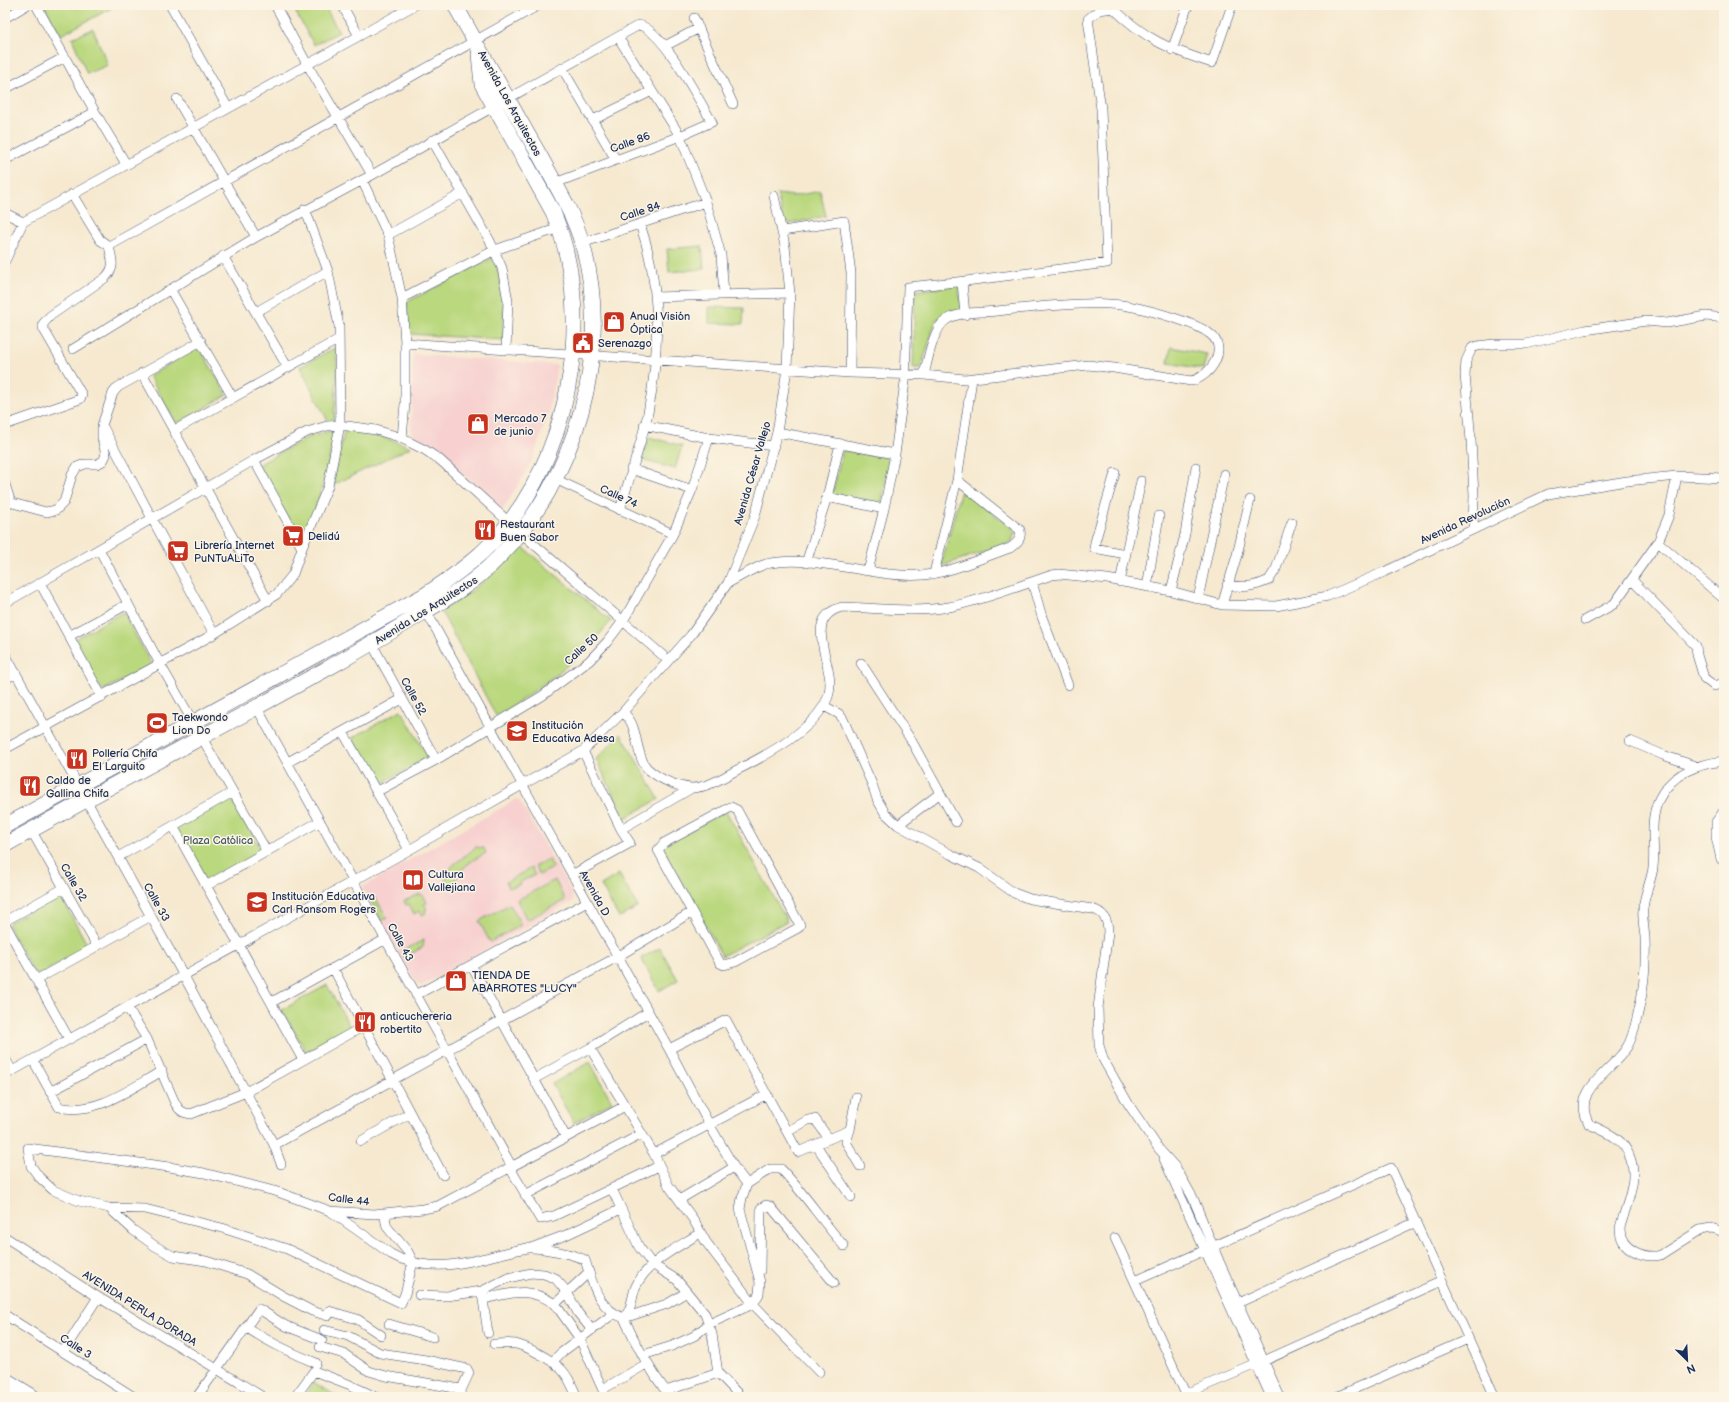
<svg xmlns="http://www.w3.org/2000/svg" width="1729" height="1402" font-family="'Balsamiq Sans',sans-serif">
<rect width="100%" height="100%" fill="#fcf5e5"/>
<filter id="ink" filterUnits="userSpaceOnUse"><feTurbulence type="fractalNoise" baseFrequency=".025" numOctaves="2"/><feDisplacementMap in="SourceGraphic" scale="8" xChannelSelector="R" yChannelSelector="G"/><feConvolveMatrix kernelMatrix="1 2 1 2 8 2 1 2 1" color-interpolation-filters="sRGB"/></filter>
<filter id="wash" filterUnits="userSpaceOnUse"><feTurbulence type="fractalNoise" baseFrequency=".012" numOctaves="4" result="noise"/><feDisplacementMap in="SourceGraphic" scale="16" xChannelSelector="R" yChannelSelector="G"/><feGaussianBlur stdDeviation="0.9" result="paint"/><feColorMatrix in="noise" values="0 0 0 0 0 0 0 0 0 0 0 0 0 0 0 0 0 1.4 0 .05"/><feComposite in="paint" operator="in"/></filter>
<g filter="url(#wash)">
<rect width="100%" height="100%" fill="#f6e9d0"/>
<path fill="#f7d0cf" d="M413 354 557 365 549 411 535 453 522 479 503 509 439 454 411 438Z
M517 799 520 801 572 893 573 901 421 986 416 983 363 889 364 886Z"/>
<path fill="#bad87e" stroke="#6a846e" d="M44 5H117L61 35Z
M305 5H324L339 32 314 45 295 11Z
M93 29 108 65 87 74 72 38Z
M820 191 826 216 789 224 783 220 777 194 794 196Z
M702 246 704 269 669 272 667 249Z
M494 257C504 289 505 307 503 340L409 334 407 302Z
M959 285 961 311 946 314 936 320 921 368H913L915 291Z
M709 307 744 308 743 324 709 323Z
M199 347 227 395 177 424 149 376Z
M336 347 337 380 334 420 328 421 300 367Z
M1171 347 1207 354 1203 369 1168 363Z
M345 429 380 436 411 447 331 486Z
M334 430 328 467 316 507 302 543 258 465 308 437Z
M649 437 682 446 675 469 642 460Z
M843 450 891 458 881 505 832 495Z
M961 490 1011 527 1015 532 1012 541 1007 544 941 566Z
M520 545 611 621C579 660 539 690 496 716L441 611C472 593 497 572 520 545Z
M123 612 152 665 102 691 73 640Z
M401 710 428 757 379 785 352 738Z
M621 734 659 799 625 818 596 759Z
M231 797 262 851 206 886 173 826Z
M726 811 787 921 722 956 662 846Z
M475 847 484 848 486 853C471 861 460 867 454 884L445 882C450 860 462 862 475 847Z
M549 859 553 868 539 875 535 866Z
M531 868 535 875 520 882V884L514 887 513 886 508 888 506 882Z
M619 874 638 907 619 918 601 885Z
M555 880 565 900 527 920 517 900Z
M420 894 424 896 427 903 424 904 427 909 425 910 426 913 422 915 420 911 414 914 409 904 406 905 404 901Z
M57 897 62 899 88 946 40 975 34 973 8 926 10 922Z
M375 897 387 918 382 921 370 900Z
M510 904 521 925 490 942 479 921Z
M424 940 423 947 405 957 402 951Z
M660 948 678 980 659 991 641 958Z
M327 985 350 1027 306 1052 282 1010Z
M590 1062 612 1102 574 1123 552 1084Z
M313 1382 338 1397H304Z"/>
</g>
<g filter="url(#ink)">
<g fill="none" stroke-linecap="round" stroke-linejoin="round">
<g stroke="#3c4b6f" stroke-width="10">
<path id="street" d="M36 5 95 112 126 164
M170 5 228 108
M275 5 307 64 372 175
M342 5 359 36
M5 18 27 5
M694 18 733 104
M618 37 680 136 706 202 721 255 724 294
M665 46 699 28
M1172 50 1188 5
M562 68 616 160
M5 89 65 57
M177 99 256 237
M593 120 652 91
M432 140 490 241 502 268 508 301 506 350
M5 160 95 112
M362 180 388 235 402 298 405 343V404L402 438
M5 213 23 222
M783 231 844 221 851 273 850 373
M388 235 463 193
M582 243 706 202
M109 246 539 5
M223 256 288 368
M5 261 23 222 415 5
M962 282 965 315
M170 289 233 398
M655 297 790 293
M402 298 495 250 559 228
M256 312 328 271
M201 341 118 387 113 393 102 425 214 634
M405 343 850 373 924 375 965 379 1088 365 1114 368 1191 381C1211 377 1229 348 1210 334 1200 326 1186 322 1174 318 1153 311 1131 305 1109 304 1100 303 1090 304 1081 304 1053 305 1025 308 997 311 981 313 959 311 946 320 933 329 928 359 924 375
M73 349 256 237 372 175 639 25C664 31 698 99 712 122L680 136 555 183
M142 373 268 601
M5 425 80 399 82 395 43 328V324L50 316 105 278C116 267 112 261 109 246L100 240 72 194
M644 425 709 438 774 446
M175 430 339 339
M777 432 895 454
M254 460 302 548
M631 469 692 490
M1115 473 1095 542 1094 548 1126 554
M555 479 673 534
M5 484 11 503
M827 497 884 509
M5 501 46 512 56 510 64 502 72 475 77 467 85 464H97L103 461 106 455 102 438V426
M620 510C629 479 641 444 648 413 660 351 661 284 640 224
M1473 529 1474 495 1471 440 1465 375 1466 361 1472 348 1477 346 1494 344H1526L1585 330 1646 321 1667 323 1706 316 1724 318
M1658 542 1724 599
M99 549 160 664 267 852
M806 563 827 497 840 444
M868 571 884 509 895 454 905 382 908 287 966 281 1107 263 1101 109 1088 19 1099 10 1113 8C1146 40 1169 49 1212 63L1232 5
M934 573 957 480 972 379
M1632 580 1696 646 1697 655 1704 678 1714 686 1724 683
M1032 582 1042 617 1068 685
M1120 582 1141 481
M40 583 102 697
M728 583C740 577 753 568 766 564 814 553 874 579 923 575 948 574 986 556 1010 548 1017 543 1022 539 1020 530L957 480
M1227 585C1243 588 1254 587 1269 580L1276 569 1292 522
M1147 587 1159 516
M1171 591 1185 534 1196 467
M1198 599 1224 474
M5 603 254 460 307 432 327 426 340 425 376 430 399 437 425 450 440 460 521 533 668 660
M1222 605 1237 555 1250 500
M426 611 669 1049 709 1124 734 1167 747 1184
M1585 620 1614 604 1658 542 1669 515 1677 476
M69 636 128 604
M372 644 436 760
M5 654 184 976 274 1145 281 1164
M861 663 911 740 956 822
M5 679 16 673
M824 706 839 714 843 719 872 784 877 799 885 813 898 825 950 854 979 868 1014 893 1030 899 1092 909C1104 912 1108 920 1108 932L1098 1008 1099 1045 1103 1059 1129 1105 1159 1149 1176 1168 1193 1198 1219 1261 1280 1397
M257 708 512 1167
M623 712C627 716 631 721 633 727 637 738 639 762 648 769 659 779 677 787 692 788 707 788 724 777 737 770 767 755 815 730 828 697 839 668 798 619 842 607 876 608 916 613 949 607 984 600 1019 586 1052 575L1059 574 1107 579 1171 591 1222 605 1276 606 1328 596 1384 572 1548 494 1627 481 1677 476 1724 478
M343 732 409 850
M1630 741 1663 755 1695 766
M5 749 214 634 277 594 293 574 302 548 328 486 340 425 339 326 328 271 305 209
M1724 761C1697 764 1672 773 1659 799 1648 823 1656 845 1653 868 1651 882 1644 895 1643 909 1642 919 1644 927 1645 937 1646 962 1645 984 1639 1009 1636 1021 1634 1036 1627 1047 1612 1072 1570 1089 1589 1124 1605 1132 1622 1137 1629 1155 1638 1175 1630 1195 1624 1214 1623 1219 1620 1225 1620 1229 1620 1250 1645 1259 1661 1255L1700 1230 1711 1228 1724 1232
M288 762 402 699
M376 792 436 760 542 696 589 661 607 642 623 621 673 534 692 490 709 438
M731 807 737 810 800 925 798 928 735 962 724 965 720 963 658 850 664 843Z
M1724 811 1716 822V837L1721 859 1724 861
M898 825 939 794
M173 826 303 1060
M621 829 692 788
M31 830 97 946
M118 857 233 792
M572 875 630 843 621 829 583 751
M206 886 320 821
M5 921 64 888
M5 924 69 1039
M471 965 566 1137
M333 968 443 1175
M36 980 151 916
M416 995 587 902
M272 1002 386 939
M127 1007 147 1039 175 1103C179 1110 182 1113 191 1114L246 1092 364 1026
M590 1048 654 1154 669 1186 693 1219 706 1242 753 1304 819 1372
M669 1049 726 1020 798 1152 850 1130 856 1097
M5 1058 12 1071
M33 1060 59 1107C96 1116 131 1088 162 1071
M5 1075 409 850 522 785 583 751 623 712 691 635 728 583 755 516 777 432 787 369 790 293 785 246 774 196
M534 1079 590 1048 648 1012
M50 1092 147 1039
M850 1130 846 1142 860 1166
M787 1132 808 1120 815 1119 829 1139
M361 1141 410 1113
M274 1145 617 957 692 912
M816 1145 851 1197
M654 1154 767 1094
M1164 1159 1271 1397
M510 1168 540 1219 554 1216 659 1166
M612 1189 639 1247 652 1264 677 1280 705 1314 712 1334 718 1373 741 1397
M525 1195 642 1134
M679 1200 734 1167
M109 1208 133 1230 155 1246 173 1256 206 1261 247 1274 283 1296 312 1311 328 1316
M330 1211 391 1254 401 1259 413 1262 405 1294 401 1303 287 1249 222 1228 145 1209 109 1208 79 1201 53 1190 39 1177 31 1166 28 1148 169 1167 204 1173 278 1192 330 1211 374 1214 423 1209 438 1206 625 1106
M388 1213 385 1218 387 1227 408 1252 413 1262C451 1273 490 1254 528 1248 540 1247 574 1254 585 1260 593 1284 597 1308 624 1318 636 1346 652 1373 670 1397
M5 1237 98 1297 263 1397
M1115 1238 1187 1397
M531 1248 566 1235 621 1209
M760 1271 761 1208 766 1205 771 1207 834 1283
M589 1272 555 1304 580 1339 606 1397
M1135 1281 1391 1168 1495 1397
M482 1293 488 1333
M419 1295 447 1296 482 1291 508 1278 531 1273 544 1274 555 1278 567 1292 578 1313 592 1330
M483 1299C513 1293 527 1286 555 1304
M1238 1303 1416 1222
M329 1311 357 1319 381 1335
M5 1315 134 1397
M624 1318C633 1309 631 1297 636 1286 648 1261 677 1248 700 1233
M624 1318 667 1304 687 1292
M389 1324 433 1337
M246 1327C268 1342 291 1353 316 1363
M324 1330 348 1336 380 1353 426 1360 467 1369 469 1373 458 1397
M494 1344C501 1344 509 1343 516 1344 528 1347 553 1360 562 1370 569 1377 573 1388 577 1397
M320 1347 344 1354 369 1371 386 1376 461 1389
M63 1352 98 1297
M643 1355 672 1346 694 1336 709 1324 753 1304 759 1294 760 1282 740 1209 742 1198 747 1184 770 1169H781C804 1193 822 1221 844 1246
M552 1362 561 1353 613 1314
M603 1389 648 1363
M666 1391 718 1373
M1185 1394 1257 1364 1442 1281
M197 1397 259 1309 286 1326 322 1340
M295 1397 314 1371 348 1384 376 1397
M1336 1397 1468 1339"/>
</g>
<g stroke="#3c4b6f" stroke-width="16">
<path id="primary" d="M455 5 475 41
M5 826 425 595C456 575 486 553 509 523 573 440 594 309 553 212L482 84 479 54
M5 845C113 784 222 727 330 667 362 649 393 631 424 612 450 597 476 581 497 559 576 481 614 350 582 243 573 212 555 184 540 156 519 120 499 83 478 47"/>
</g>
<g stroke="#3c4b6f" stroke-width="18">
<path id="highway" d="M5 1381 31 1397"/>
</g>
<use href="#street" stroke="#fff" stroke-width="9"/>
<use href="#primary" stroke="#fff" stroke-width="15"/>
<use href="#highway" stroke="#fff" stroke-width="17"/>
</g>
</g>
<defs>
<g id="shop-square" transform="scale(1.15)"><rect x="-9" y="-9" width="18" height="18" rx="4" fill="#c8321e" stroke="#fcf5e5"/><path d="M-5-2.5h2.3a2.7 3.5 0 0 1 5.4 0H5L5.5 6h-11ZM-1.5-2.5h3a1.5 2.3 0 0 0-3 0Z" fill="#fff"/></g>
<g id="civic-square" transform="scale(1.15)"><rect x="-9" y="-9" width="18" height="18" rx="4" fill="#c8321e" stroke="#fcf5e5"/><path d="M-.6-6.5H3V-4.5H.6V-3L4-1V1h2V6H-6V1h2V-1L-.6-3ZM-1.2 2.5V6h2.4V2.5Z" fill="#fff"/></g>
<g id="restaurant-square" transform="scale(1.15)"><rect x="-9" y="-9" width="18" height="18" rx="4" fill="#c8321e" stroke="#fcf5e5"/><path d="M-5-6h1v4h1v-4h1v4h1v-4h1v5L-1.5 .5V6h-2V.5L-5-1ZM5-6V6H3V1.5H1.5Q1.5-4 5-6Z" fill="#fff"/></g>
<g id="supermarket-square" transform="scale(1.15)"><rect x="-9" y="-9" width="18" height="18" rx="4" fill="#c8321e" stroke="#fcf5e5"/><path d="M-6-5.5h2.5l.6 2H6L4.5 2H-2.5L-4.4-4H-6ZM-1.5 3.2a1.3 1.3 0 1 0 .1 0ZM3 3.2a1.3 1.3 0 1 0 .1 0Z" fill="#fff"/></g>
<g id="stadium-square" transform="scale(1.15)"><rect x="-9" y="-9" width="18" height="18" rx="4" fill="#c8321e" stroke="#fcf5e5"/><path d="M0-5a6.5 5 0 1 0 0 10a6.5 5 0 1 0 0-10ZM-3.5-1.8h7v3.6h-7Z" fill="#fff"/></g>
<g id="school-square" transform="scale(1.15)"><rect x="-9" y="-9" width="18" height="18" rx="4" fill="#c8321e" stroke="#fcf5e5"/><path d="M0-5L7-2L0 1L-7-2ZM-4 1L0 2.5L4 1V4Q0 6-4 4Z" fill="#fff"/></g>
<g id="library-square" transform="scale(1.15)"><rect x="-9" y="-9" width="18" height="18" rx="4" fill="#c8321e" stroke="#fcf5e5"/><path d="M-6-4Q-3-5.5-.7-3.5V5Q-3 3-6 4ZM6-4Q3-5.5 .7-3.5V5Q3 3 6 4Z" fill="#fff"/></g>
</defs>
<g fill-rule="evenodd">
<use href="#shop-square" x="614" y="322"/>
<use href="#civic-square" x="583" y="343"/>
<use href="#shop-square" x="478" y="424"/>
<use href="#restaurant-square" x="485" y="530"/>
<use href="#supermarket-square" x="293" y="536"/>
<use href="#supermarket-square" x="178" y="551"/>
<use href="#stadium-square" x="157" y="723"/>
<use href="#school-square" x="517" y="731"/>
<use href="#restaurant-square" x="77" y="759"/>
<use href="#restaurant-square" x="30" y="786"/>
<use href="#library-square" x="413" y="880"/>
<use href="#school-square" x="257" y="902"/>
<use href="#shop-square" x="456" y="981"/>
<use href="#restaurant-square" x="365" y="1022"/>
</g>
<g text-anchor="middle" stroke-width="3" stroke-linejoin="round" paint-order="stroke">
<g font-size="11" fill="#1b2f5e" stroke="#fcf5e5">
<text transform="translate(510 103) rotate(61)" y="4">Avenida Los Arquitectos</text>
<text transform="translate(630 142) rotate(-20)" y="4">Calle 86</text>
<text transform="translate(640 211) rotate(-18)" y="4">Calle 84</text>
<text transform="translate(752 473) rotate(-74)" y="4">Avenida César Vallejo</text>
<text transform="translate(619 496) rotate(25)" y="4">Calle 74</text>
<text transform="translate(1465 520) rotate(-25)" y="4">Avenida Revolución</text>
<text transform="translate(426 610) rotate(-32)" y="4">Avenida Los Arquitectos</text>
<text transform="translate(581 649) rotate(-42)" y="4">Calle 50</text>
<text transform="translate(414 696) rotate(61)" y="4">Calle 52</text>
<text transform="translate(74 882) rotate(60)" y="4">Calle 32</text>
<text transform="translate(595 893) rotate(61)" y="4">Avenida D</text>
<text transform="translate(157 902) rotate(61)" y="4">Calle 33</text>
<text transform="translate(401 942) rotate(61)" y="4">Calle 43</text>
<text transform="translate(349 1199) rotate(7)" y="4">Calle 44</text>
<text transform="translate(140 1308) rotate(32)" y="4">AVENIDA PERLA DORADA</text>
<text transform="translate(76 1346) rotate(33)" y="4">Calle 3</text>
</g>
<g font-size="11" fill="#1b2f5e" stroke="#fcf5e5" text-anchor="start">
<text x="630" y="320">Anual Visión<tspan x="630" dy="13">Óptica</tspan></text>
<text x="598" y="347">Serenazgo</text>
<text x="494" y="422">Mercado 7<tspan x="494" dy="13">de junio</tspan></text>
<text x="500" y="528">Restaurant<tspan x="500" dy="13">Buen Sabor</tspan></text>
<text x="308" y="540">Delidú</text>
<text x="194" y="549">Librería Internet<tspan x="194" dy="13">PuNTuALiTo</tspan></text>
<text x="172" y="721">Taekwondo<tspan x="172" dy="13">Lion Do</tspan></text>
<text x="532" y="729">Institución<tspan x="532" dy="13">Educativa Adesa</tspan></text>
<text x="92" y="757">Pollería Chifa<tspan x="92" dy="13">El Larguito</tspan></text>
<text x="46" y="784">Caldo de<tspan x="46" dy="13">Gallina Chifa</tspan></text>
<text x="428" y="878">Cultura<tspan x="428" dy="13">Vallejiana</tspan></text>
<text x="272" y="900">Institución Educativa<tspan x="272" dy="13">Carl Ransom Rogers</tspan></text>
<text x="472" y="979">TIENDA DE<tspan x="472" dy="13">ABARROTES "LUCY"</tspan></text>
<text x="380" y="1020">anticuchereria<tspan x="380" dy="13">robertito</tspan></text>
</g>
<g font-size="11" fill="#435966" stroke="#fcf5e5">
<text x="218" y="844">Plaza Católica</text>
</g>
</g>
<rect width="1729" height="1402" fill="none" stroke="#fcf5e5" stroke-width="20"/>
<g transform="translate(1687 1360) rotate(156)" stroke="#fcf5e5" stroke-width="3" paint-order="stroke">
<path d="M0-3L7 15L0 10L-7 15Z" fill="#1b2f5e"/>
<text y="-6" font-size="11" font-weight="bold" text-anchor="middle" fill="#1b2f5e">N</text>
</g>
</svg>
